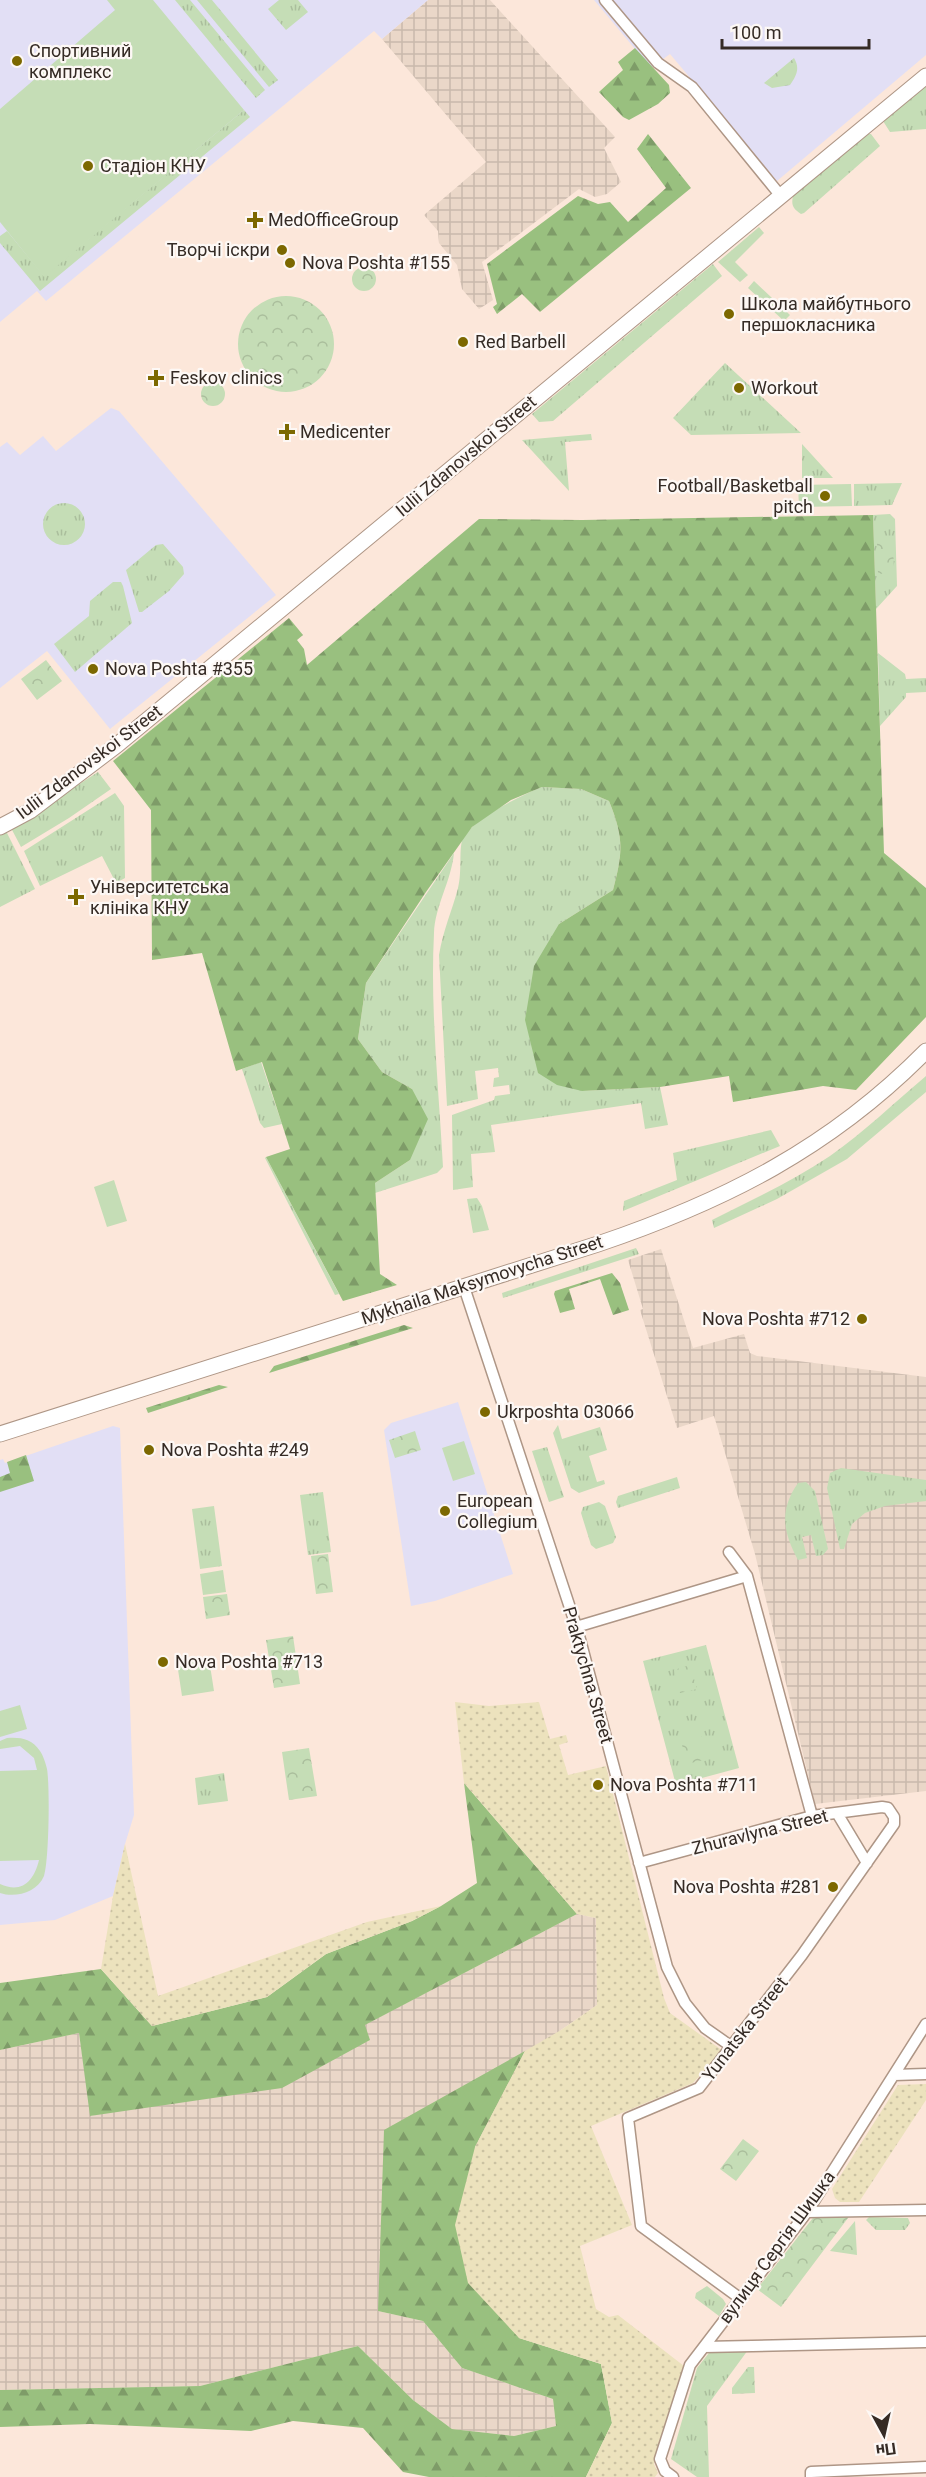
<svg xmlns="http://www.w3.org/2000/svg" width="926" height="2477" font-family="Roboto,sans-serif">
<defs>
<pattern id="industrial-grid" width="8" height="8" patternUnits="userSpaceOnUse" patternTransform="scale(1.5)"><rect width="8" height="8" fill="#ead7c8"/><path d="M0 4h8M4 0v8" fill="none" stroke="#c9b9ac"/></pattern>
<pattern id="grass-tufts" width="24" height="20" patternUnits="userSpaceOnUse" patternTransform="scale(1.5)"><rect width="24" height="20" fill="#c5ddb6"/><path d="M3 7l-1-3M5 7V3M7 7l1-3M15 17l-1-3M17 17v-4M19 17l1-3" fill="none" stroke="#aabe9c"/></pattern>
<pattern id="forest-firs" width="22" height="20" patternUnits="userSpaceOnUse" patternTransform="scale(1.5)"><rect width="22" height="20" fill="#99c07f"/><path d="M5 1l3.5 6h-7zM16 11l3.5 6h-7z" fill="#7e9c68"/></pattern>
<pattern id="sand-dots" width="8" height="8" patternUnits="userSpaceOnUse" patternTransform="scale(1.5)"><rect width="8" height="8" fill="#ece2bd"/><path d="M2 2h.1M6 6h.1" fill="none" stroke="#cbc2a2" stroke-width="1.8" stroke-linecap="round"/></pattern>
<pattern id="park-crowns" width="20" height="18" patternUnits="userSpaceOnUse" patternTransform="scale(1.5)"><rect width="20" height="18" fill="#c5ddb6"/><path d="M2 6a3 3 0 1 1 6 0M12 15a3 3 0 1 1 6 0" fill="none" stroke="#aabe9c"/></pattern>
</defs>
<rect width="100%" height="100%" fill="#fce7da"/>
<path fill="url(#industrial-grid)" d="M428 0H490L615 137 604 148 621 182 607 194 595 197 579 189 482 262 493 300 479 309 462 289 457 265 439 243 438 231 424 215 486 162 382 39Z
M661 1249 693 1348 744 1334 750 1353 757 1356 926 1377V1791L815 1804 755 1554 714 1416 677 1428 640 1310 643 1309 628 1260Z
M577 1914 596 1918 597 2005 561 2030 378 2311 423 2321 462 2368 553 2399 556 2426 514 2436 452 2429 413 2400 358 2346 200 2386 0 2390V2050L79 2033 91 2116 369 2041 364 2025Z"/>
<path fill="#e2dff5" d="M0 0H428L382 39 374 31 46 301 37 291 0 322Z
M594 0H926V55L777 181 670 54 651 68Z
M111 408 119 411 276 595 110 729 47 651 0 688V447L7 442 20 455 43 436 56 451Z
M458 1402 513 1574 435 1601 411 1606 384 1430 391 1423Z
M113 1426 120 1428 134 1815 125 1844 113 1896 55 1920 0 1925V1460L3 1459 5 1463Z"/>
<path fill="url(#grass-tufts)" d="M175 0H190L265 90 256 98Z
M197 0H212L278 80 269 87Z
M279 0H298L308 12 286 30 268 9Z
M923 87H926V129L890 132 883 121Z
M244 110 250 117 40 291 0 243V236L7 231 44 276Z
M867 134H871L880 146 804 213 801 214C793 209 791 205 793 196Z
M759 227 764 233 735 262 748 275 740 282 718 262Z
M713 264 722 276 553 421 539 422 532 414Z
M754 281 790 315 784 321 748 288Z
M725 363 801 433 691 435 673 418Z
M591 434 592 440 565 442 569 491 522 440Z
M802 444 833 478H802Z
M902 483 892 505 854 506V484Z
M43 524a21 21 0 1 1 42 0a21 21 0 1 1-42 0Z
M890 514 895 519 897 586 876 609 873 515Z
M163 544 183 567 184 574 169 591 142 612H139L126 570 156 545Z
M113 582H121L123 586 132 623 75 672 54 644 89 616 90 601Z
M878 653 905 674 906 679 926 678V692L906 693V697L880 726Z
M98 772 111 789 69 818 21 847 11 828Z
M542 787 581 789 609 801C624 838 623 852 613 890L559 924 582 1091 660 1087 668 1125 645 1129 641 1103 491 1125 495 1152 471 1154 473 1187 453 1190 452 1115 494 1100 495 1096 510 1094 509 1085 493 1087 494 1078 499 1077 498 1068 475 1071 478 1099 447 1106 439 955C443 930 452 911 458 888 462 873 459 851 462 841 469 820 522 795 542 787Z
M115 793 124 806 125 878 116 883 102 856 40 886 24 851Z
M6 831 35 889 0 907V834Z
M454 853C451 882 435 906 434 933 430 1010 439 1090 443 1167L437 1173 375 1193V1183L410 1160 412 1089 382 1072 358 1039 366 983Z
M261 1062 282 1124 264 1128 260 1123 242 1069Z
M926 1076V1092L847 1159 777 1199 714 1228 712 1220C752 1200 793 1181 830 1156 864 1132 894 1103 926 1076Z
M771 1130 780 1146 623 1211 624 1201 677 1180 673 1153Z
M266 1157 339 1294 335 1295 265 1158Z
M477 1198 482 1206 489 1230 473 1233 467 1199Z
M636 1248 639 1254 503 1298 502 1293Z
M558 1425 562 1439 600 1427 607 1450 589 1456 597 1482 604 1480 605 1484 579 1493 571 1488 553 1433Z
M547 1447 564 1497 549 1502 532 1451Z
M841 1468 926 1480V1501L885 1506 865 1513 852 1524 844 1549H840L827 1488 830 1473Z
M677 1477 680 1488 618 1508 616 1502 618 1496Z
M806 1482 815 1491 828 1549 823 1555 816 1556 811 1535 802 1537 807 1558 798 1560C783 1532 779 1510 798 1483Z
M323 1492 331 1552 308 1555 300 1495Z
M599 1502 605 1506 616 1537 613 1543 596 1549 591 1545 581 1513 583 1507Z
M214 1506 222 1566 200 1569 192 1509Z
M706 1645 739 1768 676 1785 643 1661Z
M224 1773 228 1801 198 1805 195 1778Z
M869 2217 908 2218 910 2223 905 2230H876L866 2220Z
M707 2286 723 2299 726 2304 719 2316 695 2298 696 2293Z
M748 2350 707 2406 709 2477H697L671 2459 697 2368 709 2353Z"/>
<path fill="url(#forest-firs)" d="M635 48 669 85 670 93 658 104 629 120 623 117 599 92 623 70 618 62Z
M648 134 691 188 540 312 522 294 497 314 493 307 497 304 487 264 578 196 598 204 610 202 628 222 666 188 637 149Z
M873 515 884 853 926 888V1017L856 1090 823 1086 733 1102 729 1076 660 1087 582 1091 557 1085 538 1073 525 1020 534 966 559 924 613 890C623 852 624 838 609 801L581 789 542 787 511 800 472 827 426 892 366 983 358 1039 382 1072 412 1089 428 1119 410 1160 375 1183 380 1274 397 1285 343 1301 266 1157 290 1149 262 1062 236 1071 202 953 152 960 151 810 113 761 289 618 303 635 297 640 304 649 307 665 479 519 582 520Z
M612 1273 620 1283 629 1310 613 1315 600 1279 569 1289 575 1309 560 1313 554 1294 555 1291Z
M404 1325 413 1328 269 1373 274 1366Z
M219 1385 228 1387 148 1413 146 1408Z
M26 1455 34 1481 0 1492V1477L10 1473 7 1462Z
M464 1783 577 1914 365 2025 370 2040 282 2088 90 2116 79 2033 0 2050V1983L101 1969 152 2026 267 1997 326 1954 412 1921 441 1906 477 1883Z
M525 2051 475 2147 519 2338 601 2364 612 2423 586 2477H429L403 2472 363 2428 293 2421 251 2431 90 2424 0 2427V2390L200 2386 358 2346 413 2400 452 2429 514 2436 556 2426 553 2399 462 2368 423 2321 378 2311 384 2130Z"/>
<path fill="url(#sand-dots)" d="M455 1702 489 1706 539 1702 550 1739 566 1735 568 1742 559 1745 568 1775 606 1766 664 1998 670 2013 723 2051 693 2083 591 2126 632 2225 580 2246 596 2309 609 2317 618 2315 684 2366 654 2464 658 2473 655 2477H586L612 2423 601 2364 519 2338 468 2283 455 2225 475 2147 525 2051 561 2030 597 2005 596 1918 577 1914 464 1783Z
M125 1844 158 1996 367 1922 441 1906 412 1921 326 1954 267 1997 152 2026 101 1969 113 1896Z
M926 2084V2100L859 2202H840L835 2198 832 2189 898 2085Z"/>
<path fill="url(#park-crowns)" d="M794 58C800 68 797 75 790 85L772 88 764 83Z
M352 279a12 12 0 1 1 24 0a12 12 0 1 1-24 0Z
M238 344a48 48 0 1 1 96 0a48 48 0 1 1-96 0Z
M201 394a12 12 0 1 1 24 0a12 12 0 1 1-24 0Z
M893 541 894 573 878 574 877 542Z
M46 660 62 681 37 700 21 679Z
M415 1431 421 1450 395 1458 389 1440Z
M328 1554 333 1592 316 1594 311 1556Z
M227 1594 230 1615 206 1619 203 1597Z
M293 1636 300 1684 274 1688 266 1640Z
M690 1665 697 1689 680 1693 674 1670Z
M701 1736 707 1759 687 1764 681 1741Z
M309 1748 317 1796 289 1800 282 1752Z
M743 2139 759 2151 736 2181 720 2169Z
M816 2214H851L781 2307 757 2289Z
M855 2221 857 2255 830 2251Z
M748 2367H754L755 2393 732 2394V2388Z"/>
<path fill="#c5ddb6" d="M107 0H153L244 110 44 277 0 222V109L115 10Z
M851 484 852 506 799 507 798 485Z
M114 1180 127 1221 107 1227 94 1187Z
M464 1441 475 1474 453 1481 442 1448Z
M223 1570 226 1592 203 1595 200 1574Z
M209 1659 214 1691 182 1696 177 1663Z
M20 1705 27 1729 0 1737V1711Z
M7 1738C21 1737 32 1739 40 1751 43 1755 46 1764 47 1769 50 1786 49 1861 44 1876 37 1893 15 1898 0 1893V1884C22 1894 34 1881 39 1860L0 1861V1771L37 1770 34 1758 20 1746 0 1749V1741Z"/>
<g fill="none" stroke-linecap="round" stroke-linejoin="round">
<g stroke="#ae9686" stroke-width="13">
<path id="street" d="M605 0 658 63 692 87 780 195
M464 1287 578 1632 667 1967 685 2003 705 2028 732 2047
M729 1552 747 1576 812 1816
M576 1627 747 1576
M837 1813 867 1863
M639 1863 812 1816 882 1807 888 1808 894 1817V1824L802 1955 699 2088 628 2118 641 2226 741 2299
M894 2075 926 2074
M807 2212 926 2210
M704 2347 926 2342
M673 2477 665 2471 660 2459 690 2365 807 2212 926 2024
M811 2477V2472L926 2467"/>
</g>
<g stroke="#ae9686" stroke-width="17">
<path id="secondary" d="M0 827 30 811 117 745 926 76
M0 1434 598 1244C725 1201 830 1148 926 1051"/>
</g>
<use href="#street" stroke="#fff" stroke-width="10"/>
<use href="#secondary" stroke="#fff" stroke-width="15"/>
</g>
<g fill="#7c6800" stroke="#fdf8f5" stroke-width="2">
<circle cx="17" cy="61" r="6"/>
<circle cx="88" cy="166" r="6"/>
<path d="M252 211h6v6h6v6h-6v6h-6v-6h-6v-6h6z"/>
<circle cx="282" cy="250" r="6"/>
<circle cx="290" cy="263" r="6"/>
<circle cx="729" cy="314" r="6"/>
<circle cx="463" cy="342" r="6"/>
<path d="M153 369h6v6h6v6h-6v6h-6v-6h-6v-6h6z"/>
<circle cx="739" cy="388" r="6"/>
<path d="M284 423h6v6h6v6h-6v6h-6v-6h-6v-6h6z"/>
<circle cx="825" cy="496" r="6"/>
<circle cx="93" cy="669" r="6"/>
<path d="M73 888h6v6h6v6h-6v6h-6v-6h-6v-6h6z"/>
<circle cx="862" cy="1319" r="6"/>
<circle cx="485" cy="1412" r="6"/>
<circle cx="149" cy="1450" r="6"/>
<circle cx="445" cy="1511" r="6"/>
<circle cx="163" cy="1662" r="6"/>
<circle cx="598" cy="1785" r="6"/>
<circle cx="833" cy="1887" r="6"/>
</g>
<g text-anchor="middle" stroke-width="4.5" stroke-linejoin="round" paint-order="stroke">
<g font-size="18" fill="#352b25" stroke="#fdf8f5" text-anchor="start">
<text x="29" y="57">Спортивний<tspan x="29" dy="21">комплекс</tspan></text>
<text x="100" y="172">Стадіон КНУ</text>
<text x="268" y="226">MedOfficeGroup</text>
<text x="270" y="256" text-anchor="end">Творчі іскри</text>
<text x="302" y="269">Nova Poshta #155</text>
<text x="741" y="310">Школа майбутнього<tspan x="741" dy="21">першокласника</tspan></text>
<text x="475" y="348">Red Barbell</text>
<text x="170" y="384">Feskov clinics</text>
<text x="751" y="394">Workout</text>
<text x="300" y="438">Medicenter</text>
<text x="813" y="492" text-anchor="end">Football/Basketball<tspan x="813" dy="21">pitch</tspan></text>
<text x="105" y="675">Nova Poshta #355</text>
<text x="90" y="893">Університетська<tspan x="90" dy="21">клініка КНУ</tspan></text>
<text x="850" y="1325" text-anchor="end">Nova Poshta #712</text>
<text x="497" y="1418">Ukrposhta 03066</text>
<text x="161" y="1456">Nova Poshta #249</text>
<text x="457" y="1507">European<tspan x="457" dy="21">Collegium</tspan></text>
<text x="175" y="1668">Nova Poshta #713</text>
<text x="610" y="1791">Nova Poshta #711</text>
<text x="821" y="1893" text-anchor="end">Nova Poshta #281</text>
</g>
<g font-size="18" fill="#352b25" stroke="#fdf8f5">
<text transform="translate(466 456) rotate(-40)" y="6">Iulii Zdanovskoi Street</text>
<text transform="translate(89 762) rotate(-37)" y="6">Iulii Zdanovskoi Street</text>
<text transform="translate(482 1280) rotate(-18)" y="6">Mykhaila Maksymovycha Street</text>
<text transform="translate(588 1675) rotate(74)" y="6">Praktychna Street</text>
<text transform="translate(760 1832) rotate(-14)" y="6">Zhuravlyna Street</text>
<text transform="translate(745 2029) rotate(-52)" y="6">Yunatska Street</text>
<text transform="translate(777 2247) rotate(-54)" y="6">вулиця Сергія Шишка</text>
</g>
</g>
<g transform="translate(884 2435) rotate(172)" stroke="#fdf8f5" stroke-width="4.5" paint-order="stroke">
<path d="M0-4.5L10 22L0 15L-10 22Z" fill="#352b25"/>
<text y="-9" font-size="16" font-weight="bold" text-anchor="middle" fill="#352b25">Пн</text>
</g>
<path d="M722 39v9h147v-9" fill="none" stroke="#352b25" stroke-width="3"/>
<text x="731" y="39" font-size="18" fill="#352b25" stroke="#fdf8f5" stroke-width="4.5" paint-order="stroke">100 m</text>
</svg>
